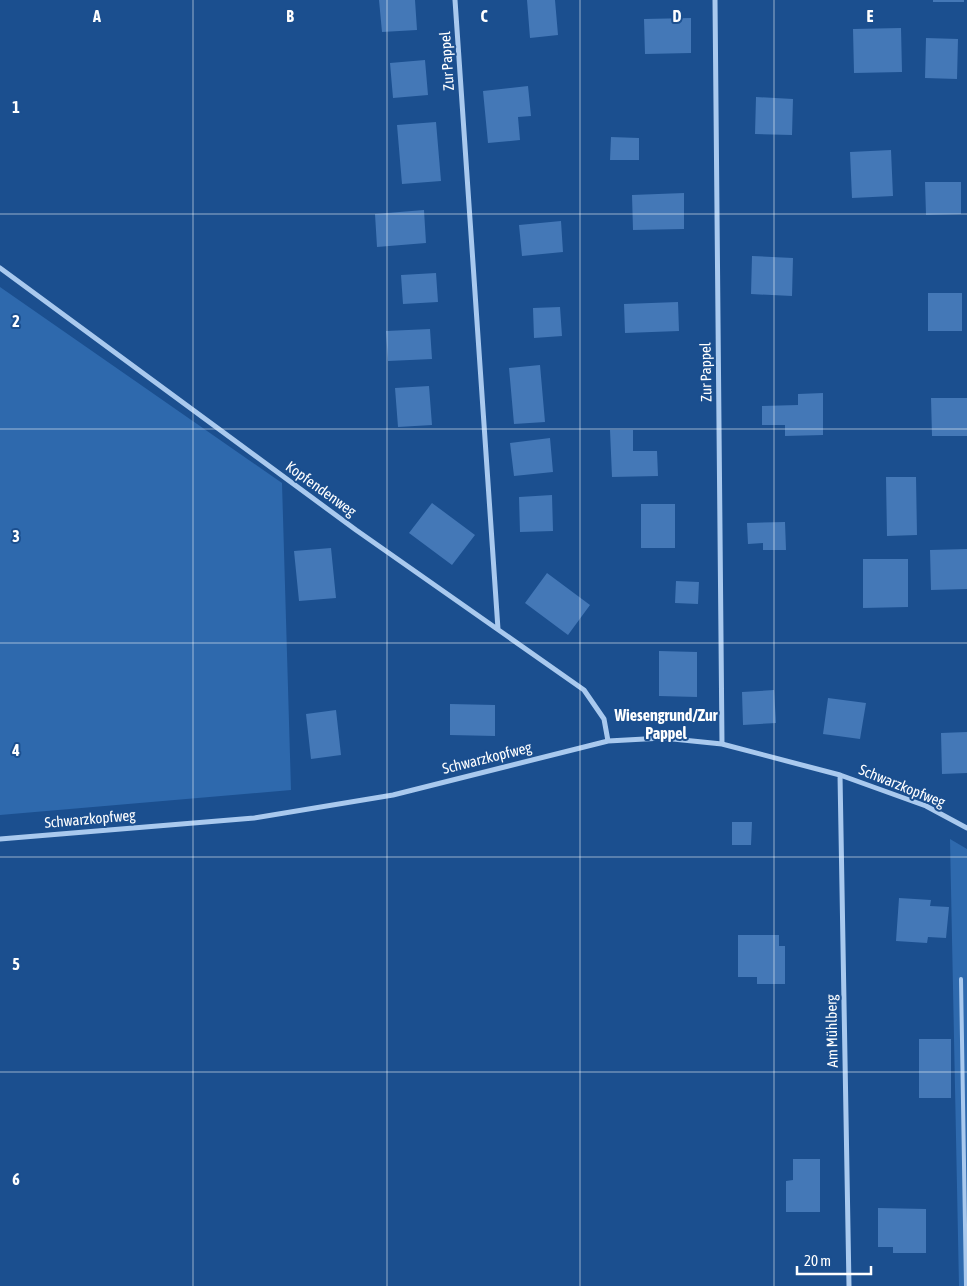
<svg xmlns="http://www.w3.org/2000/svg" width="967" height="1286" font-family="'Asap Condensed',sans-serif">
<rect width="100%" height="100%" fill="#1b4f8f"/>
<path fill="#2e69ad" d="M0 287 282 483 291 790 0 815Z
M950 839 967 849V1286H959Z"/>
<path fill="#4478b7" d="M379 0H415L417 30 382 32Z
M527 0H555L558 35 530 38Z
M933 0H964V2H933Z
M691 18V53L645 54 644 19Z
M901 28 902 72 854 73 853 29Z
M926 38 958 39 957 79 925 78Z
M425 60 428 95 393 98 390 63Z
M528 86 531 116 518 117 520 140 488 143 483 91Z
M756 97 793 99 792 135 755 134Z
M436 122 441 181 402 184 397 125Z
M611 137 639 138V160H610Z
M891 150 893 196 852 198 850 152Z
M925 182H961V214L926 215Z
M684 193V229L633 230 632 195Z
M424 210 426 243 377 247 375 214Z
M561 221 563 252 522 256 519 225Z
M752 256 793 258 792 296 751 294Z
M436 273 438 302 403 304 401 275Z
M928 293H962V331H928Z
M678 302 679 331 625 333 624 304Z
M560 307 562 336 534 338 533 308Z
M430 329 432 359 388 361 386 331Z
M540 365 545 422 514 424 509 368Z
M429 386 432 425 398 427 395 388Z
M823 393V435L785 436V425H762V406L798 405V394Z
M931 398H967V436H932Z
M610 430H633V451H657L658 476 612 477Z
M550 438 553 472 514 476 510 443Z
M886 477H916L917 535 887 536Z
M552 495 553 531 520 532 519 497Z
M432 503 475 535 452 565 409 533Z
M641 504H675V548H641Z
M785 522 786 550H763V543L748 544 747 523Z
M331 548 336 598 299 601 294 551Z
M967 549V589L931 590 930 550Z
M863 559H908V607L863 608Z
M547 573 590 605 568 635 525 603Z
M676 581 699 582 698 604 675 603Z
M659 651 697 652V697L659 696Z
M774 690 776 723 743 725 742 692Z
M828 698 866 703 860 739 823 734Z
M450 704 495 705V736L450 735Z
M336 710 341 755 311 759 306 714Z
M967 732V773L942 774 941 733Z
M732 822H752L751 845H732Z
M899 898 931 900 930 906 949 907 946 938 928 937 927 943 896 941Z
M738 935H779V946H785V984H757V977H738Z
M919 1039H951V1098H919Z
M793 1159H820V1212H786V1181L793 1180Z
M878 1208 926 1209V1253H893V1247H878Z"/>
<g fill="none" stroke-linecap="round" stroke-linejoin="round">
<path stroke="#a9c9ee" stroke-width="4" d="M961 979 966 1286"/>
<path stroke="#a9c9ee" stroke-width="5" d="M455 0 498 629
M715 0 722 744
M0 268 356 530 584 690 604 719 608 741
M840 775 849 1286
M0 839 254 818 393 795 608 741 663 738 722 744 840 775 926 806 967 828"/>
</g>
<path fill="none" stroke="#fff" stroke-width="1" stroke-opacity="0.55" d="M193 0V1286M387 0V1286M580 0V1286M774 0V1286M0 214H967M0 429H967M0 643H967M0 857H967M0 1072H967"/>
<g text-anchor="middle" stroke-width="4" stroke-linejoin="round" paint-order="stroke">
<g font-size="15" fill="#fff" stroke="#1b4f8f">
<text transform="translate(447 61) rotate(-94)" y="5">Zur Pappel</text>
<text transform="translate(706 372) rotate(-91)" y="5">Zur Pappel</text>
<text transform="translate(321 489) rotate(36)" y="5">Kopfendenweg</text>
<text transform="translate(487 758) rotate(-14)" y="5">Schwarzkopfweg</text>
<text transform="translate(902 786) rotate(22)" y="5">Schwarzkopfweg</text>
<text transform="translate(90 819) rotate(-5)" y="5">Schwarzkopfweg</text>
<text transform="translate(832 1031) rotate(-91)" y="5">Am Mühlberg</text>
</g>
<g font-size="16" font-weight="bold" fill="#fff" stroke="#1b4f8f">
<text x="666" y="721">Wiesengrund/Zur<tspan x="666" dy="18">Pappel</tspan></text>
</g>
</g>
<g font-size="16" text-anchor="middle" font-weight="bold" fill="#fff" stroke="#1b4f8f" stroke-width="4" stroke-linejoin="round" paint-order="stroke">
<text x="97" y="22">A</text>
<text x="290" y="22">B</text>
<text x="484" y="22">C</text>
<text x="677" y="22">D</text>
<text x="870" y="22">E</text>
<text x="16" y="113">1</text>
<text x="16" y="327">2</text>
<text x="16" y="542">3</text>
<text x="16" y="756">4</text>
<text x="16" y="970">5</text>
<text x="16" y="1185">6</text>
</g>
<path d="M797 1266v8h74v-8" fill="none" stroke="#ffffff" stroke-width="2.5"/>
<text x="804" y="1266" font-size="15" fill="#ffffff" stroke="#1b4f8f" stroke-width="4" paint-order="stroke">20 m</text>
</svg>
